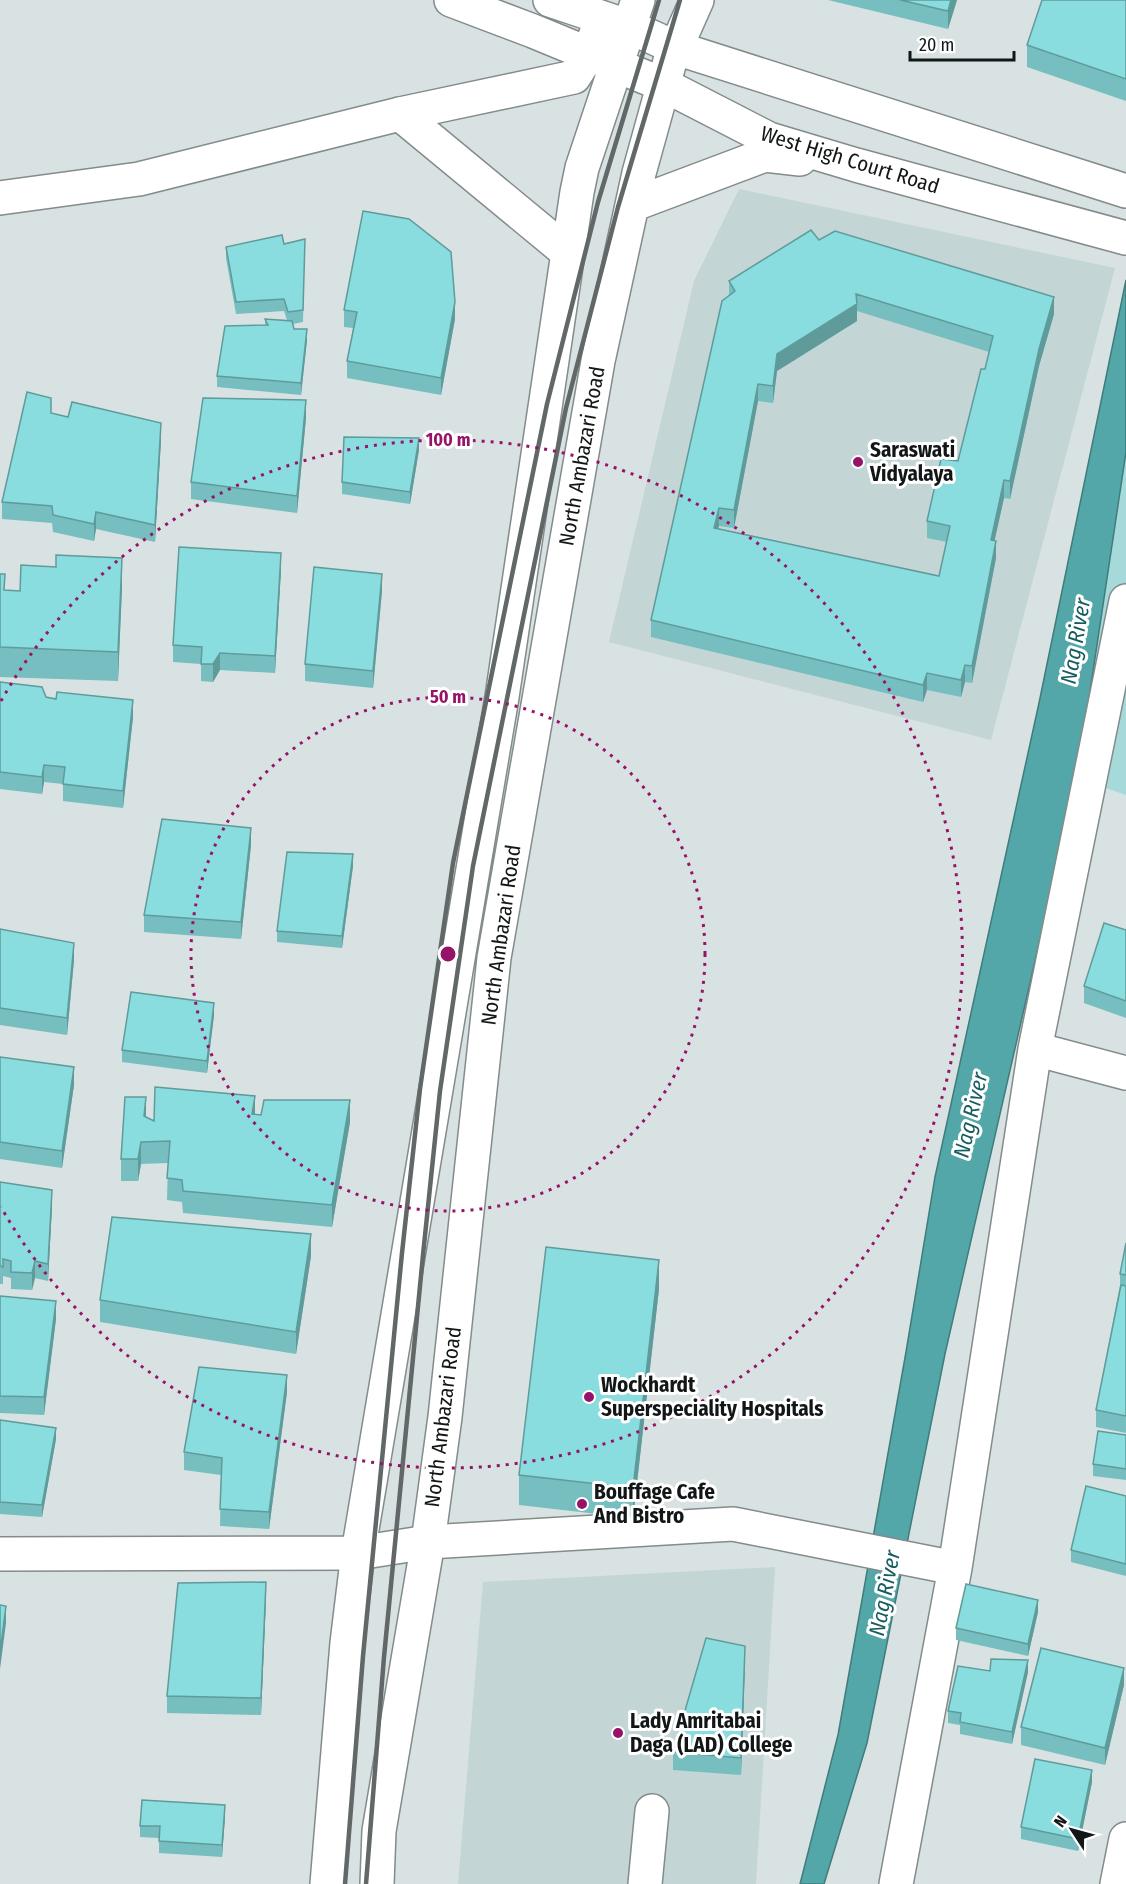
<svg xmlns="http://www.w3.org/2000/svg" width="1126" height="1884" font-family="'Fira Sans Condensed',sans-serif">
<rect width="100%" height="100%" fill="#d9e2e2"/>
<path fill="#c4d5d5" d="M739 189 1115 268 991 740 609 642 694 281Z
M775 1567 756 1884H458L483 1582Z"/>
<path fill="#a6dada" d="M1126 452V795L1077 778Z"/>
<path fill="#53a7a8" stroke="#407c7c" stroke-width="1.5" d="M1126 280V452L1077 778 945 1354 867 1743 824 1884H800L838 1735 906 1352 935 1177 1039 703Z"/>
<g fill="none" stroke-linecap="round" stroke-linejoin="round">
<g stroke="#838b8b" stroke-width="36">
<path id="minor" d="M0 198 139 179 400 114 574 77 588 55 602 18
M1035 1049 1126 1073
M0 1554 358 1553 428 1542 733 1524 955 1568
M645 1884 652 1811
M896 1884 955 1568 1035 1049 1126 601
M1117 1884 1126 1839"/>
</g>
<g stroke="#838b8b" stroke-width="36">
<path id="major" d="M451 0 533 31 664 85 769 139 856 165 1126 238
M550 0 630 27 676 48 1126 191
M400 114 567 252
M632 205 765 155 800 159
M327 1884 347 1643 358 1553 502 697 577 192 582 168 638 0
M377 1884 379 1831 428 1542 445 1417 494 958 598 361 639 173 670 61 697 0"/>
</g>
<use href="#minor" stroke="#fff" stroke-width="33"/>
<use href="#major" stroke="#fff" stroke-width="33"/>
<path stroke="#626767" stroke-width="4.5" d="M345 1884 363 1656 402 1253 420 1089 453 863 547 404 598 202 659 0
M366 1884 384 1657 423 1255 440 1091 473 866 566 408 618 207 680 0"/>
</g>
<path fill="#76bebf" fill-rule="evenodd" d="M828 0H957L948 29Z
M1126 0V101L1027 67V45Z
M305 239 303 322 293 324 294 329 307 340 301 395 217 387V376L265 325V319L287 320 284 311 236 314 226 258V247L284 244Z
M819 240 1054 314 1039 366 1010 499 1004 498 994 541 996 558 972 683 965 682 961 697 927 690 923 702 651 637V620L729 296V281ZM857 311 989 352 985 369 958 461 927 521V538L947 542 939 576 718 528 719 526 734 528 758 401 773 403 777 371 857 321Z
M344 310 455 319 441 395 347 378V361L353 328 344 327Z
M51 413 161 440 155 542 96 529 94 541 53 532 52 523 2 519V502Z
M306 418 297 513 191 499V482Z
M419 450 410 504 342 494V482Z
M281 570 275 673 220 670 213 682 201 681V664L173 662V645Z
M0 574 5 590 20 591 122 587 118 681 0 677Z
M382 591 373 688 305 681V664Z
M0 682 46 697 133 717 123 808 63 801V784L44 782 42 794 0 789Z
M251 845 241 939 144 932V915Z
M353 866 342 948 277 942V931Z
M0 929 74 960 67 1035 0 1025Z
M1126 930V1018L1084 1003V986Z
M214 1015 207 1073 122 1062V1050Z
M0 1057 74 1085 62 1168 0 1159Z
M255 1114 350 1122 332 1227 183 1213 182 1202 167 1200 168 1163 141 1164 138 1181H121V1159L146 1117 154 1121Z
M0 1182 52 1207 48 1281 35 1278 32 1290 11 1289V1278L3 1276V1284H0Z
M1126 1243V1433L1096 1427V1410L1120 1285V1274Z
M311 1256 296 1354 100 1322V1300Z
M659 1289 633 1518 519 1505V1475Z
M0 1296 56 1319 44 1415 0 1413Z
M287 1392 269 1529 220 1526 221 1475 184 1470V1452Z
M0 1420 56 1439 42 1517 0 1514Z
M1126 1435V1480L1093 1476V1464Z
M1126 1496V1576L1071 1562V1550Z
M266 1599 261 1715 167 1713V1696Z
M1038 1612 1028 1656 956 1640V1628Z
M745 1663 741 1775 673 1770V1752Z
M990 1671 1028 1672 1012 1744 960 1734V1725L948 1723V1711Z
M1124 1685 1105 1765 1021 1745V1727Z
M1092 1782 1078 1851 1021 1839V1827Z
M225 1817 222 1857 159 1853V1838L140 1837V1826Z"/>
<path fill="#609b9b" d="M951 0H957L948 29V11Z
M1054 297V314L1039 366 1010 499V481L1039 349Z
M455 302V319L441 395V378Z
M857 304V321L777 371 773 403V386L777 354Z
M307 329V340L301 395V383Z
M758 384V401L734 528V510Z
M306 400V418L297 513V496Z
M161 423V440L155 542V525Z
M419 438V450L410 504V492Z
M1004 480V498L991 557V540Z
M719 508V526L714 545V528Z
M96 512V529L94 541V524Z
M996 541V558L972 683V666Z
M281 553V570L275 673V656Z
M122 558V587L118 681V652Z
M382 574V591L373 688V671Z
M220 653V670L213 682V664Z
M965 665V682L961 697V680Z
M927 673V690L923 702V685Z
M133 700V717L123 808V791Z
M44 765V782L42 794V777Z
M251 828V845L241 939V922Z
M353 854V866L342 948V936Z
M74 943V960L67 1035V1018Z
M214 1003V1015L207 1073V1061Z
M74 1067V1085L62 1168V1151Z
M255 1096V1118L252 1114Z
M146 1097V1119L144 1116Z
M350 1100V1122L332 1227V1205Z
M141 1142V1164L138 1181V1159Z
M52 1190V1207L48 1281V1264Z
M311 1234V1256L296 1354V1332Z
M659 1260V1289L633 1518V1488Z
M35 1261V1278L32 1290V1273Z
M56 1301V1319L44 1415V1397Z
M287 1375V1392L269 1529V1512Z
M56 1428V1439L42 1517V1505Z
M266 1582V1599L261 1715V1698Z
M1038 1600V1612L1028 1656V1644Z
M6 1606V1623L0 1669V1652Z
M745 1646V1663L741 1775V1758Z
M1028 1660V1672L1012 1744V1732Z
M1124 1668V1685L1105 1765V1748Z
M1092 1770V1782L1078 1851V1839Z
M225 1805V1817L222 1857V1845Z"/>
<path fill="#89ddde" stroke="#609b9b" stroke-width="1.5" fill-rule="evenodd" d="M900 0H951L948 11Z
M1042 0H1126V79L1027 45Z
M363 211 409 219 451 252 455 302 441 378 347 361 357 312 344 310Z
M811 230 819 240 835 231 1054 297 1039 349 1010 481 1004 480 991 540 996 541 972 666 965 665 961 680 927 673 923 685 651 620 722 301 735 291 729 281ZM856 294 993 336 985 369H981L958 461 941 459 927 521 950 526 939 576 714 528 719 508 734 510 758 384 773 386 777 354 857 304Z
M282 235 284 244 305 239 303 310 288 312 284 299 236 302 226 247Z
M265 319 292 321 294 329H307L301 383 217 376 225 326 268 325Z
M27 392 51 398V413L68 417 72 402 161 423 155 525 96 512 94 524 53 515 52 506 2 502Z
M203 398 306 400 297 496 191 482Z
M344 437 419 438 410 492 342 482Z
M179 547 281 553 275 656 220 653 213 664H201L202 647 173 645Z
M56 555 122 558 118 652 0 647V574H5L4 590 20 591 21 565 56 567Z
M314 567 382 574 373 671 305 664Z
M0 682 42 687 46 697 56 699 57 692 133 700 123 791 63 784 65 767 44 765 42 777 0 772Z
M162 819 251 828 241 922 144 915Z
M287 852 353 854 342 936 277 931Z
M1104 923 1126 930V1001L1084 986Z
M0 929 74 943 67 1018 0 1008Z
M131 992 214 1003 207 1061 122 1050Z
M0 1057 74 1067 62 1151 0 1142Z
M155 1087 255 1096 252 1114 261 1115 264 1100H350L332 1205 183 1191 182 1180 167 1178 170 1141 141 1142 138 1159H121L125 1097H146L144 1116 154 1121Z
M0 1182 52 1190 48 1264 35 1261 32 1273 11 1272V1261L3 1259V1267L0 1266Z
M112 1217 311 1234 296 1332 100 1300Z
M1126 1243V1275L1120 1274Z
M546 1247 659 1260 633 1488 519 1475Z
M1121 1285 1126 1286V1416L1096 1410Z
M0 1296 56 1301 44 1397 0 1396Z
M199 1367 287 1375 269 1512 220 1509 222 1458 184 1452Z
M0 1420 56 1428 42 1505 0 1502Z
M1098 1431 1126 1435V1469L1093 1464Z
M1086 1486 1126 1496V1564L1071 1550Z
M266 1582 261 1698 167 1696 178 1583Z
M966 1584 1038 1600 1028 1644 956 1628Z
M0 1605 6 1606 0 1652Z
M706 1638 745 1646 741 1758 673 1752Z
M1041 1648 1124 1668 1105 1748 1021 1727Z
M991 1659 1028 1660 1012 1732 960 1722 961 1713 948 1711 958 1666 990 1671Z
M1035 1759 1092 1770 1078 1839 1021 1827Z
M142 1800 225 1805 222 1845 159 1841 160 1826H140Z"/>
<g fill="none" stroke="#96136a" stroke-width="3" stroke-dasharray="3 6">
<circle cx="448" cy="954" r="257"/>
<path d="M1 701A514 514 0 1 1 1 1207"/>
</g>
<g fill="#96136a" stroke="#fff" stroke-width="2">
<circle cx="858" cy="462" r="6"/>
<circle cx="589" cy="1397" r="6"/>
<circle cx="582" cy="1504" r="6"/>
<circle cx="618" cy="1733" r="6"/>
</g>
<g text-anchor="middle" stroke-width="6" stroke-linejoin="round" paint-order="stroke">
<g font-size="21" fill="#131616" stroke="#fff">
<text transform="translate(850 160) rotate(17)" y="7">West High Court Road</text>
<text transform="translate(582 456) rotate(-80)" y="7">North Ambazari Road</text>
<text transform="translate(501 935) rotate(-82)" y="7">North Ambazari Road</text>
<text transform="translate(443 1417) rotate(-83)" y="7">North Ambazari Road</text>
</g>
<g font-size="21" font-weight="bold" fill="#131616" stroke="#fff" text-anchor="start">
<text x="870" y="457">Saraswati<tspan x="870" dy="24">Vidyalaya</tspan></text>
<text x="601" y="1392">Wockhardt<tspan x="601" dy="24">Superspeciality Hospitals</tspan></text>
<text x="594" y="1499">Bouffage Cafe<tspan x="594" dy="24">And Bistro</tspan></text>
<text x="630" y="1728">Lady Amritabai<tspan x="630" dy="24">Daga (LAD) College</tspan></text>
</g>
<g font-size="22" font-style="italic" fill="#165d5f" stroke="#fff">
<text transform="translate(1075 641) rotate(-80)" y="8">Nag River</text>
<text transform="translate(970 1115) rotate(-77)" y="8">Nag River</text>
<text transform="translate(884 1593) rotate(-79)" y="8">Nag River</text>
</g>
</g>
<circle cx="448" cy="954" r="9" fill="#96136a" stroke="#fff" stroke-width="3"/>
<g font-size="18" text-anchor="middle" font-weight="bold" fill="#96136a" stroke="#fff" stroke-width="6" stroke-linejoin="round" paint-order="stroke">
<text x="448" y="446">100 m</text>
<text x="448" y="703">50 m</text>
</g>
<g transform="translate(1072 1830) rotate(306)" stroke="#ffffff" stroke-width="4.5" paint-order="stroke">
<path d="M0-4.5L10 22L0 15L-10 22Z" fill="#131616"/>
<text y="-9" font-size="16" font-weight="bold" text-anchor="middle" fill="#131616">N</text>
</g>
<path d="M910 51v9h104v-9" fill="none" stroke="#131616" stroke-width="3"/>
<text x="919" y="51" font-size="18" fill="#131616" stroke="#ffffff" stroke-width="4.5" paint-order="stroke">20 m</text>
</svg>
